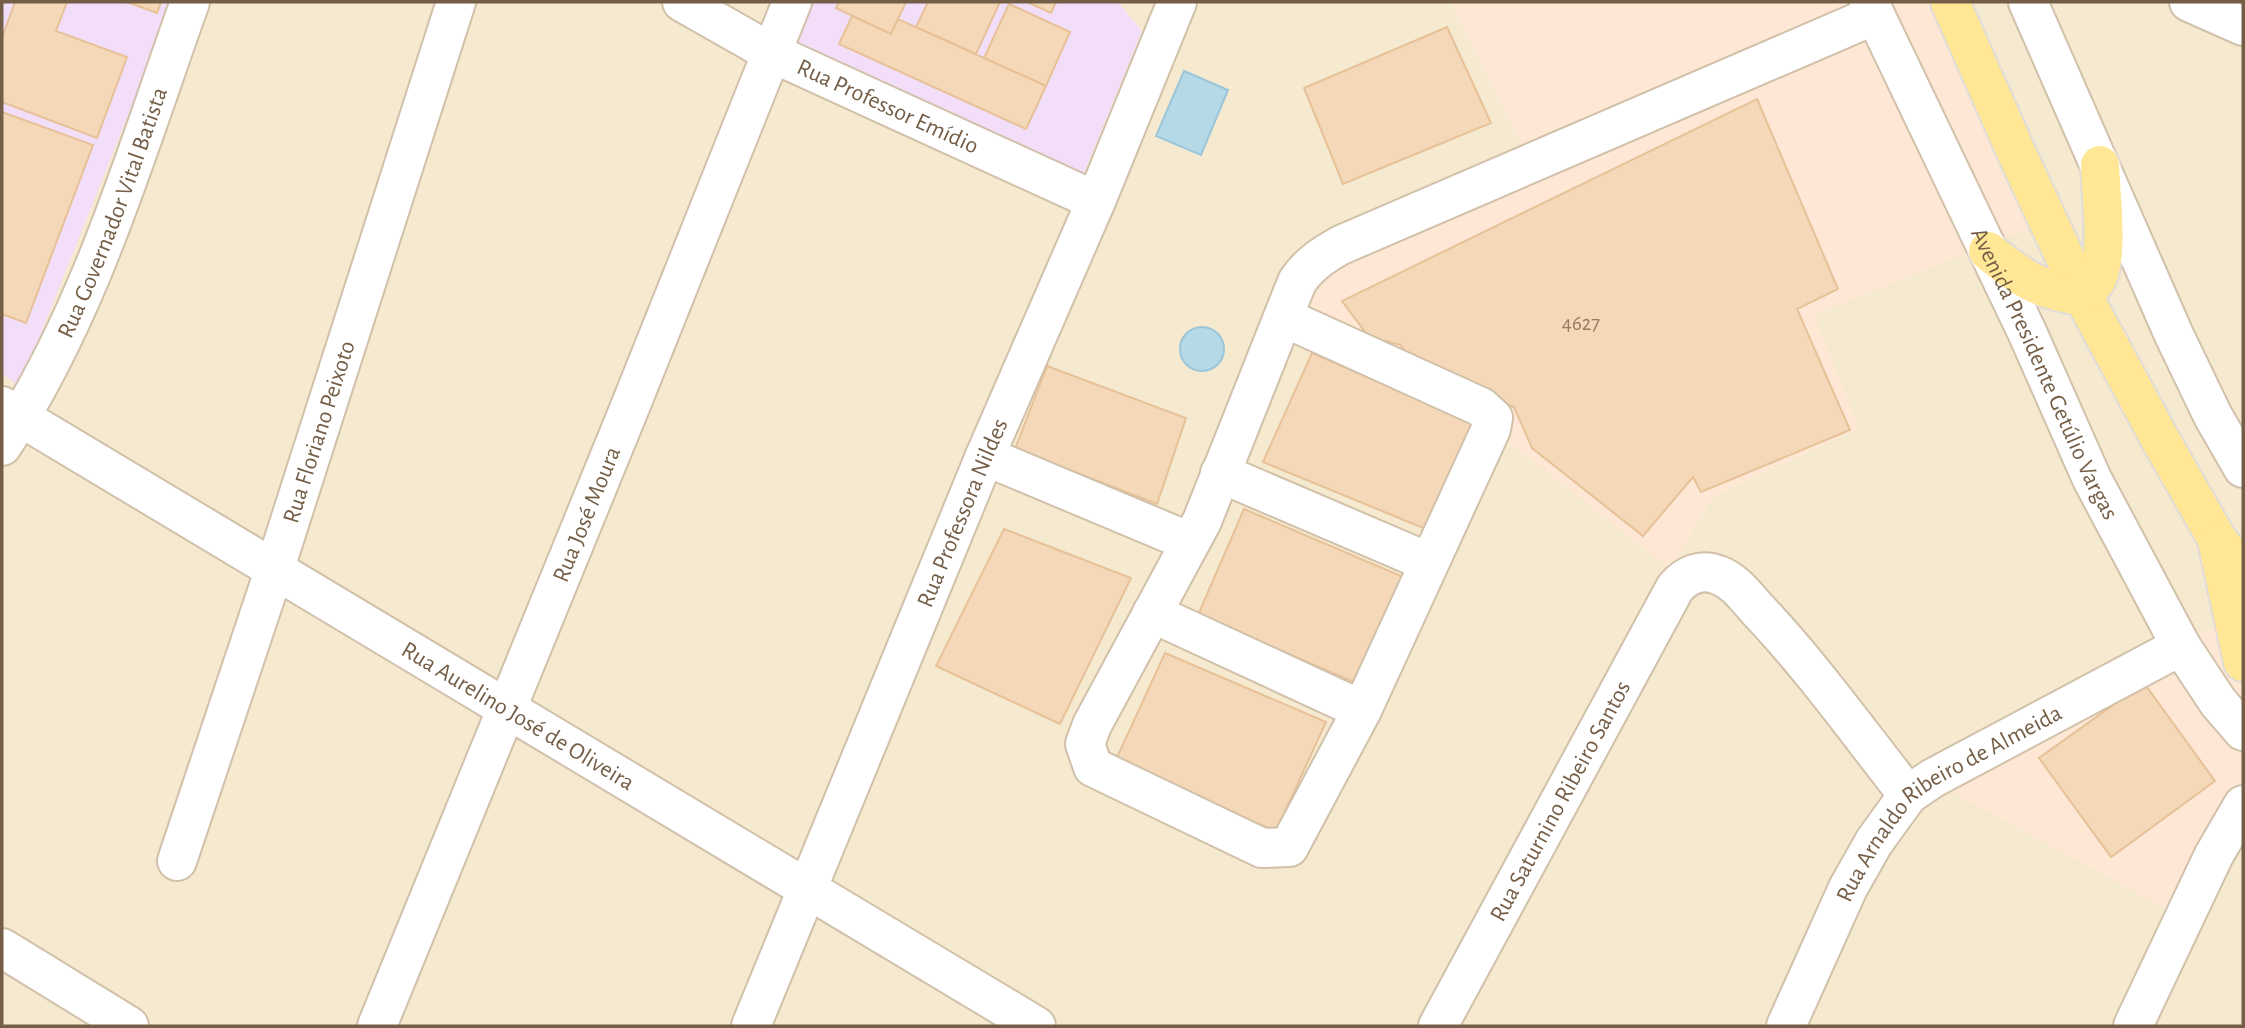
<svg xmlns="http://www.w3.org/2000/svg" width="2245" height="1028" font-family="'Alegreya Sans',sans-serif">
  <rect width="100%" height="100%" fill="#fdf6e1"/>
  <!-- residential -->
  <polygon fill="#f5e9cf" points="2,2 810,2 1142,31 1118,2 1450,2 1537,176 1493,404 1670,568 1713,497 1859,428 1813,315 2064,214 1967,2 2243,2 2243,1026 2,1026"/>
  <!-- commercial -->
  <g fill="#fee7d4">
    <polygon points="1450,2 1967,2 2064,214 1814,315 1859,428 1713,497 1670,569 1510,443 1493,404 1303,317 1334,267 1537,176"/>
    <polygon points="2243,610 2243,825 2170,911 1946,789"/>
  </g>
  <!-- education -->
  <g fill="#f3def9">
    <polygon points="2,2 173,2 20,386 2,374"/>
    <polygon points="810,2 1118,2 1142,31 1069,210 781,71"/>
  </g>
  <!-- water -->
  <g fill="#b5d9e7" stroke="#9bc6da" stroke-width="2">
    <polygon points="1184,71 1228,90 1201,155 1156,136"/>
    <circle cx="1202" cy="349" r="22"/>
  </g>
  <!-- building -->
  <g fill="#f4d8b7" stroke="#e7c197" stroke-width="2">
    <polygon points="15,2 67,2 56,31 127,57 97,138 2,102 2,38"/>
    <polygon points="127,2 161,2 157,13"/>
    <polygon points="839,2 906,2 891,34 836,8"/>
    <polygon points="928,2 1000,2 976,54 916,27"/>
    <polygon points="1027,2 1056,2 1051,13"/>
    <polygon points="1009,4 1070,32 1046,86 984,58"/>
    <polygon points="852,16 891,34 898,19 1046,86 1026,129 839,44"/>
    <polygon points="1447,27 1491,123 1343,184 1304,88"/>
    <polygon points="1757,99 1838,289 1797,309 1850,430 1701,492 1693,477 1643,536 1532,448 1514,407 1411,363 1401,345 1369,337 1342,301"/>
    <polygon points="2,112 93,145 26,323 2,314"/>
    <polygon points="1312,353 1477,424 1428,530 1263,462"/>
    <polygon points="1047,366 1186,418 1157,504 1015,449"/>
    <polygon points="1244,509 1408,579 1363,686 1198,615"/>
    <polygon points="1004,529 1131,578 1060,724 936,666"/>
    <polygon points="1165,653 1326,722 1276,831 1114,764"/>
    <polygon points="2144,683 2215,781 2111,857 2039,758"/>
  </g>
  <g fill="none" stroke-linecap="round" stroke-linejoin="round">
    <!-- minor casing -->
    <g stroke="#d1c1aa" stroke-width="42">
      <g id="minor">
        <path id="s1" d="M682,2l88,50 326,149"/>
        <path id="s2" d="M1869,2l158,330 65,147 89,167 37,56 25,29"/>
        <polyline points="2028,2 2174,335 2213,416 2243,468"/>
        <polyline points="2189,2 2243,26"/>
        <path d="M1283,317l198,90 12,11 -2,11 -129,281 -73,137 -27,1 -169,-81 -8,-23 7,-19 110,-204 95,-239c11,-17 26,-27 44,-37l534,-230"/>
        <path id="s3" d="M2,406l1034,620"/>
        <path id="s4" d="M2,446c89,-135 134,-294 188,-444"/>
        <polyline points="985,456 1190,542"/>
        <polyline points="1220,473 1428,562"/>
        <polyline points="1152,613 1362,710"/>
        <path id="s5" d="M177,861l97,-290 182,-569"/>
        <polyline points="2,948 129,1026"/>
        <path id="s6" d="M377,1026l253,-619 162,-405"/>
        <path id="s7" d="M751,1026l234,-570 111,-255 81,-199"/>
        <path id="s8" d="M1438,1026l237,-438c11,-13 26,-20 43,-13 17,6 28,22 40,35 54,57 101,123 150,185"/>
        <path id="s9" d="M1786,1026l62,-138 26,-46 34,-47 25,-17 248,-132"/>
        <polyline points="2133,1026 2214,855 2243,805"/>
      </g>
    </g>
    <!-- major casing -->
    <g stroke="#e1dcd7" stroke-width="42">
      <g id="major">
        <polyline points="1950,2 2017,154 2083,296 2160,439 2217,539 2243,572"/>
        <path d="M1988,251c34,27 50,40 95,45 4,-6 11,-11 14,-17 12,-26 4,-85 3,-114"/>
        <polyline points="2218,545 2243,662"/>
      </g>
    </g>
    <!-- minor -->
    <use href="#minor" stroke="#fff" stroke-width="38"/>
    <!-- major -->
    <use href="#major" stroke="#ffe796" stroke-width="38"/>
  </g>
  <g text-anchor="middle" stroke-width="5" stroke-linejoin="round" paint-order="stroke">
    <!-- number labels -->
    <g font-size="21" fill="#957c63">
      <text x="1581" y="330">4627</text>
    </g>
    <!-- street labels -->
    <g font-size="24" fill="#755e47" stroke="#fff9e8">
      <text dy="8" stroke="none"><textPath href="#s1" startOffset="231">Rua Professor Emídio</textPath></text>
      <text dy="8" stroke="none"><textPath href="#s4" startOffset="259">Rua Governador Vital Batista</textPath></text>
      <text dy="8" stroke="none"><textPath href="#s2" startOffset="411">Avenida Presidente Getúlio Vargas</textPath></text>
      <text dy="8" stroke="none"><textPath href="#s5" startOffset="452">Rua Floriano Peixoto</textPath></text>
      <text dy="8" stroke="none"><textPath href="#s7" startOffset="555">Rua Professora Nildes</textPath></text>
      <text dy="8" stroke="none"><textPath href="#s6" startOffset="553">Rua José Moura</textPath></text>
      <text dy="8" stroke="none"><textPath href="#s3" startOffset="602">Rua Aurelino José de Oliveira</textPath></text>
      <text dy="8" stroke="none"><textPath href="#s8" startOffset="256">Rua Saturnino Ribeiro Santos</textPath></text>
      <text dy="8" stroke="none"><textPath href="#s9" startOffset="287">Rua Arnaldo Ribeiro de Almeida</textPath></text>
    </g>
  </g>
  <!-- border -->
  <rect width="2245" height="1028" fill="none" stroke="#755e47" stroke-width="7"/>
</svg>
